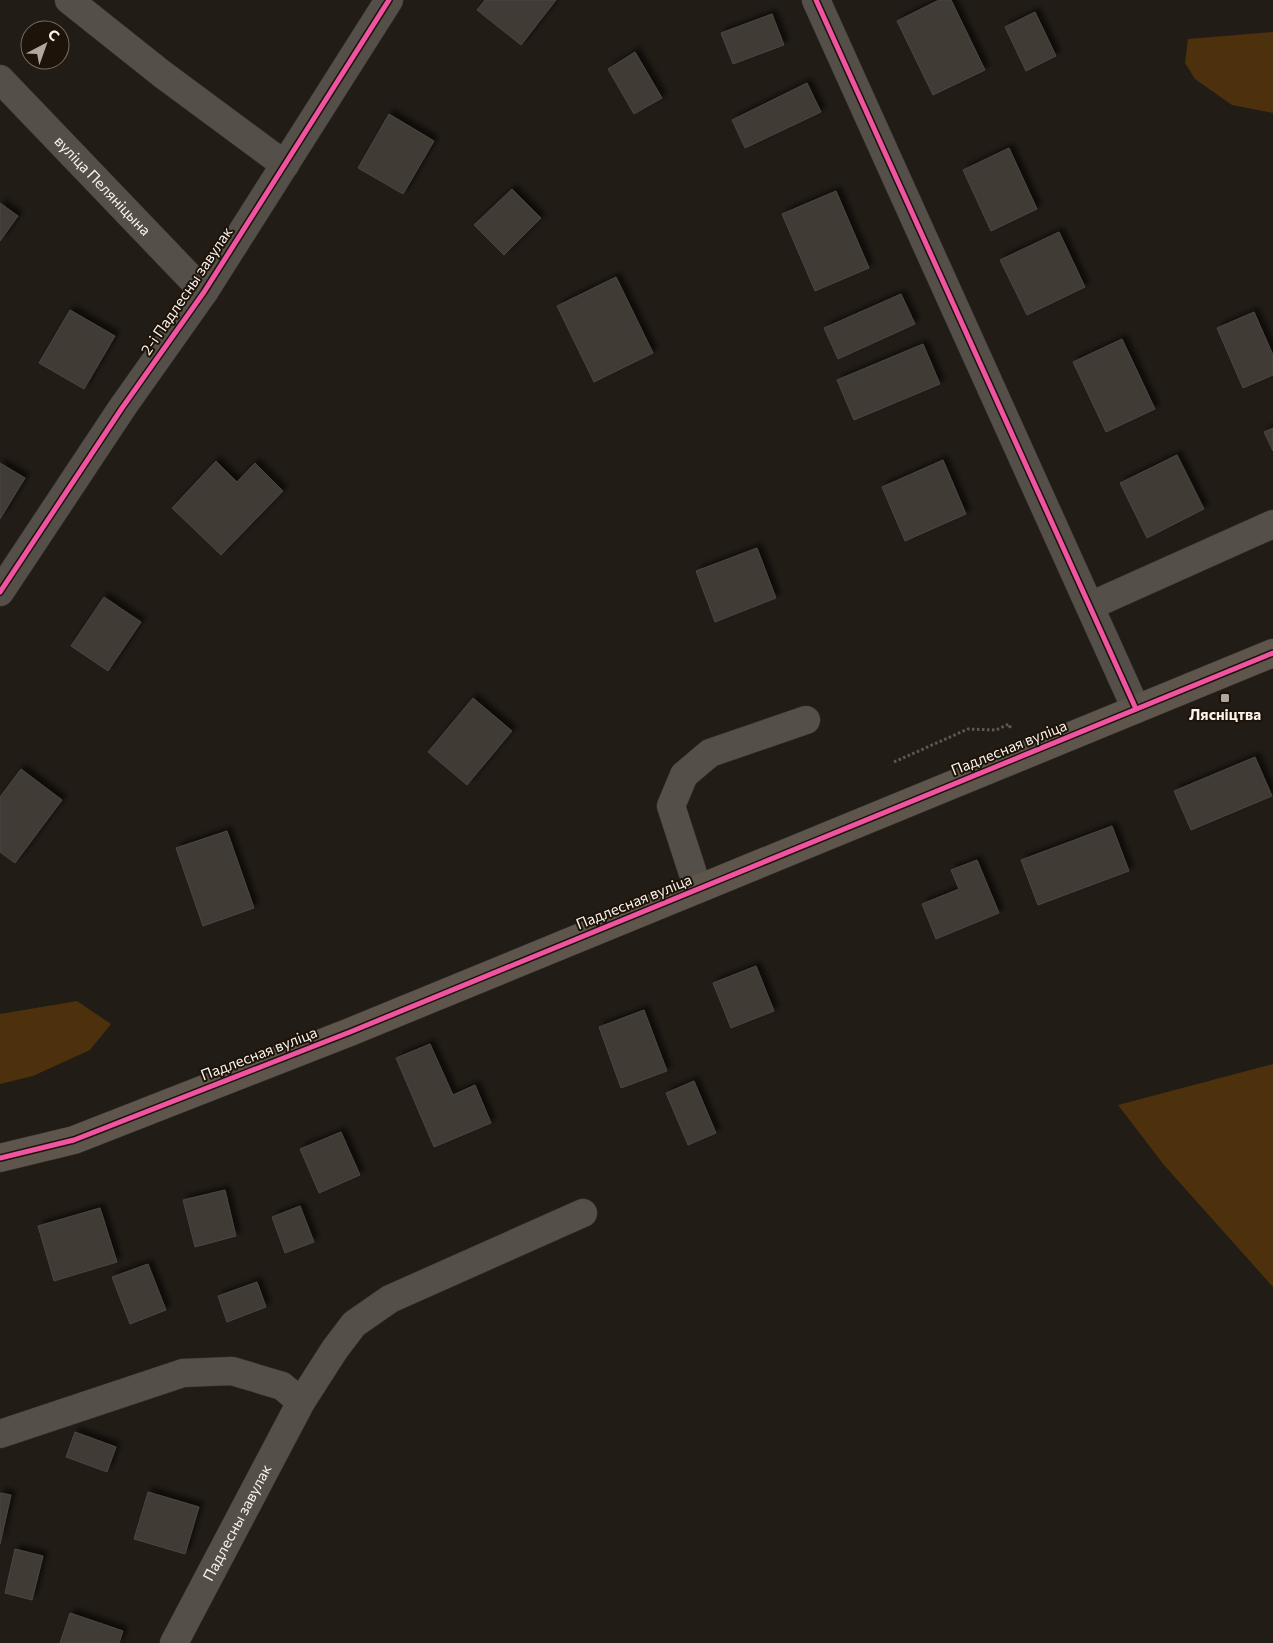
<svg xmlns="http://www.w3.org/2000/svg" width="1273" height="1643" font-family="Commissioner,sans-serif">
  <defs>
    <filter id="shadow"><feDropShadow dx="4.5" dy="-4.5" stdDeviation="2.5" flood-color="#0009"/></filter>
  </defs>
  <rect width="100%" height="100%" fill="#221c16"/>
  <!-- green -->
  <g fill="#4c310c">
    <polygon points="1273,32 1273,113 1232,105 1195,79 1185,63 1188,39"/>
    <polygon points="77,1001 111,1024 90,1050 33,1076 0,1084 0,1014"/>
    <polygon points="1273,1064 1273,1287 1164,1165 1118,1105"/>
  </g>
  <!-- building -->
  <g fill="#403b36" stroke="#4b4641" filter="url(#shadow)">
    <polygon points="485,0 556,0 521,45 477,10"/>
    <polygon points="939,0 951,0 985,70 933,95 897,21"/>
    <polygon points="1035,12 1056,56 1026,71 1005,27"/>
    <polygon points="772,14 784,45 733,64 721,33"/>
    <polygon points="635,52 662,98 634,114 608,69"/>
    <polygon points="807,83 821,112 745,148 732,120"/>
    <polygon points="389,114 434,141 403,194 358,168"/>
    <polygon points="1009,148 1037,209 991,231 963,170"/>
    <polygon points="512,189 541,218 504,255 474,225"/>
    <polygon points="836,191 869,268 815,291 782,214"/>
    <polygon points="0,203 18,216 0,241"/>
    <polygon points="1059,232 1085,287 1027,315 1000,260"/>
    <polygon points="616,277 653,353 594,382 557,306"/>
    <polygon points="901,294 915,324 838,359 824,328"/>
    <polygon points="70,310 115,336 84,389 39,363"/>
    <polygon points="1254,312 1273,355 1273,375 1243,388 1217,328"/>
    <polygon points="1122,339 1155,409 1106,432 1073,362"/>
    <polygon points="923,344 940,384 854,420 837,380"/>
    <polygon points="1273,428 1273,451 1264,432"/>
    <polygon points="1177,455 1204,509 1147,538 1120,483"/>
    <polygon points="943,460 966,514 905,541 882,487"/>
    <polygon points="216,461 237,482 255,463 283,491 221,555 172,508"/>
    <polygon points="0,463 25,478 0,519"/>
    <polygon points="757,548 776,598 715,622 696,571"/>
    <polygon points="104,597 141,622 108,671 71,646"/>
    <polygon points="473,698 512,731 467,785 428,752"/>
    <polygon points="1255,757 1272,796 1191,830 1174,791"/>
    <polygon points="21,769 62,800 15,863 0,852 0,797"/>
    <polygon points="1112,826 1129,871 1038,905 1021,860"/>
    <polygon points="227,831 254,908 203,926 176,848"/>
    <polygon points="977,860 999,913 936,939 922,904 959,889 951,870"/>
    <polygon points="756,966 774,1011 731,1028 713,983"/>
    <polygon points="644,1010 667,1071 621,1088 599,1027"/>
    <polygon points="430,1044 453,1095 475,1085 491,1123 434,1147 396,1058"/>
    <polygon points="694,1081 716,1133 688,1145 666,1093"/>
    <polygon points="341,1132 360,1175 319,1193 300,1149"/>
    <polygon points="225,1190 236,1236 195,1247 183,1200"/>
    <polygon points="300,1206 314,1242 285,1253 272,1217"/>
    <polygon points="100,1208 117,1262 54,1281 38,1226"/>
    <polygon points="148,1264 166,1310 130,1324 112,1277"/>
    <polygon points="257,1282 266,1307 227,1322 218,1296"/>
    <polygon points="75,1432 116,1447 107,1472 66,1457"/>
    <polygon points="148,1492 199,1507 185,1554 134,1539"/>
    <polygon points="0,1493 11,1495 0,1544"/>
    <polygon points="15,1549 43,1556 32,1600 5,1593"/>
    <polygon points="70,1613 123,1631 119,1643 60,1643"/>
  </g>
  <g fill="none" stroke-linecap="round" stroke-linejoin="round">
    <!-- minor casing -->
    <g stroke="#3b3630" stroke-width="29">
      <g id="minor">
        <polyline points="69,0 162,74 285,165"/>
        <polyline points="816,0 1136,709"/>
        <path id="s1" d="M0,79l204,213"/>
        <polyline points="0,592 122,408 204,292 389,0"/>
        <polyline points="1090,606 1273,524"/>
        <polyline points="698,889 671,806 684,775 710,753 806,720"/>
        <polyline points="0,1434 183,1373 232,1371 282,1386 301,1402 335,1349 354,1324 390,1299 583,1213"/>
        <path id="s2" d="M174,1643l127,-241"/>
      </g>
    </g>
    <!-- major casing -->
    <g stroke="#3b3630" stroke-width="29">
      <polyline id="major" points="0,1158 74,1140 350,1032 1273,653"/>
    </g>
    <!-- path -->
    <polyline stroke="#5d5852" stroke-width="3" stroke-dasharray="2.5 2.5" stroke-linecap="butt" points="894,762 968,729 996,730 1009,724 1011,730"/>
    <!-- minor -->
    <use href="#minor" stroke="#554f49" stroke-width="28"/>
    <!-- major -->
    <use href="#major" stroke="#5e564c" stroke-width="28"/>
    <!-- cycleway casing -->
    <g stroke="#1d1309" stroke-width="8">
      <g id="cycleway">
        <polyline points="816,0 1136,709"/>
        <polyline points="0,592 122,408 204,292 389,0"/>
        <polyline points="0,1158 74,1140 350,1032 1273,653"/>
      </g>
    </g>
    <!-- cycleway -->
    <use href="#cycleway" stroke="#f153a3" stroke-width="5"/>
  </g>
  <!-- markers -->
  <rect fill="#aea8a0" stroke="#1d1309" stroke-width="2" x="1220" y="693" width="10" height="10" rx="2.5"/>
  <g text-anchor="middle" stroke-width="4" stroke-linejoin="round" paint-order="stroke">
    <!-- street labels -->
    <g font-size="15" fill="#f9f3eb" stroke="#1d1309">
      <text dy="5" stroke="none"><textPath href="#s1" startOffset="148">вуліца Пеляніцына</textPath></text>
      <text transform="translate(187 291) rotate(-56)" y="5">2-і Падлесны завулак</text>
      <text transform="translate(1009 748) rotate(-22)" y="5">Падлесная вуліца</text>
      <text transform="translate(634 902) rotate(-22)" y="5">Падлесная вуліца</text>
      <text transform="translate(259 1054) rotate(-21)" y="5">Падлесная вуліца</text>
      <text dy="5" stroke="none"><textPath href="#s2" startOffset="136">Падлесны завулак</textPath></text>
    </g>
    <!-- poi labels -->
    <g font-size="15" font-weight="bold" fill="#f9f3eb" stroke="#1d1309">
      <text x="1225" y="720">Лясніцтва</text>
    </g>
  </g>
  <!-- north arrow -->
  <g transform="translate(45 45) rotate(41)"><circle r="24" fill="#1d1309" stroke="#756d63"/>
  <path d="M0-4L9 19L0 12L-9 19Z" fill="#aea8a0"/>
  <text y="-8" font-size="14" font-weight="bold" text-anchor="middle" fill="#f9f3eb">С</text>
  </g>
</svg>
